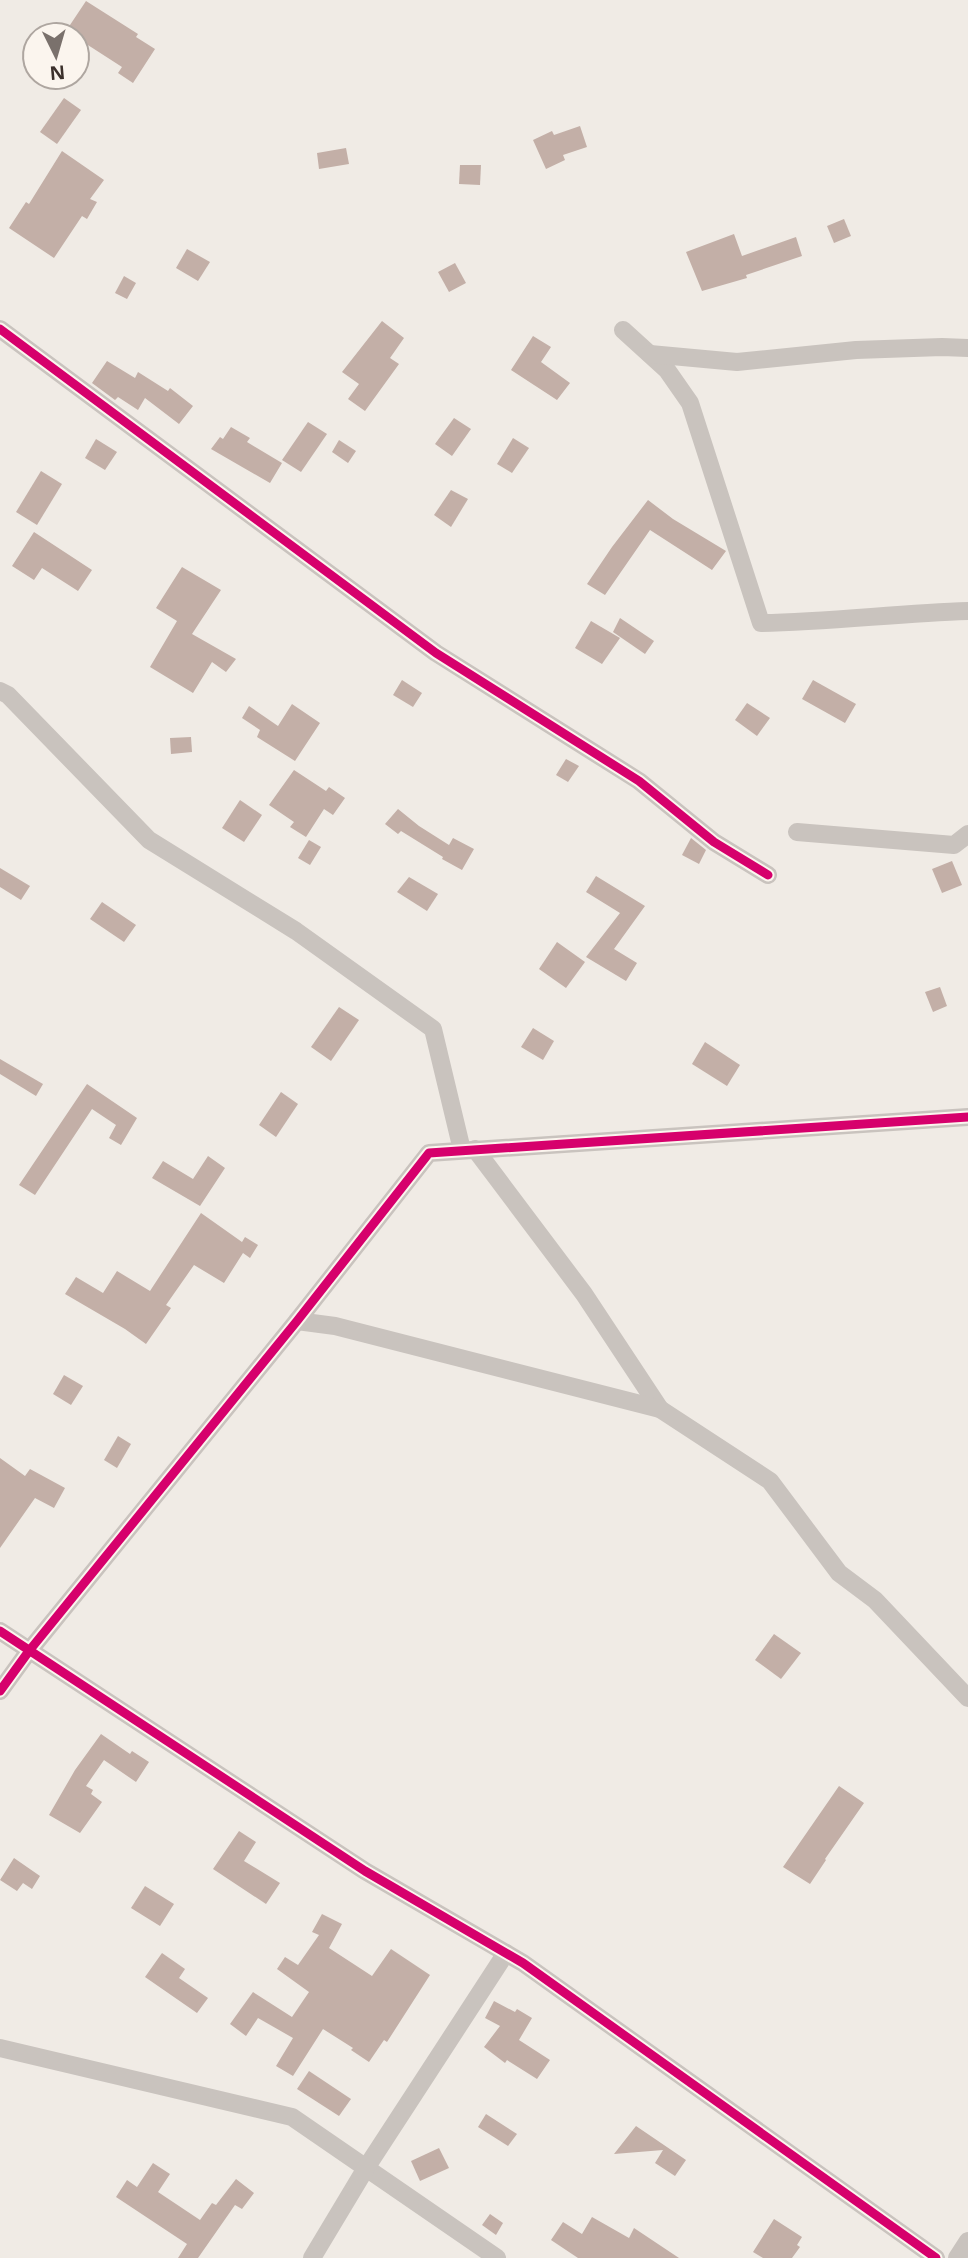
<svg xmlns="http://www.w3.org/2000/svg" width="968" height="2258" font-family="'Noto Sans',sans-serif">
  <rect width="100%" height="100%" fill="#f0ebe5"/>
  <!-- building -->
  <g fill="#c3afa7">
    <polygon points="86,1 138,34 136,37 155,49 133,83 118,73 122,67 77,38 77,35 66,31"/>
    <polygon points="64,98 81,110 57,144 40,132"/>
    <polygon points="580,126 587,147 563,155 565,160 546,169 533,140 552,131 554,135"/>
    <polygon points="346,148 349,164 319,169 317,153"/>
    <polygon points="62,151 104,180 90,199 97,202 87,219 82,216 54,258 9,228 26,202 29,204"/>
    <polygon points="460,165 481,165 480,185 459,184"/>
    <polygon points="844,219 851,236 834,243 827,226"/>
    <polygon points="734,234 742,256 796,237 802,256 746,275 747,278 702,291 686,252"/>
    <polygon points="187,249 210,262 198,281 176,268"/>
    <polygon points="455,263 466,283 449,292 438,272"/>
    <polygon points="124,276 136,283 127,299 115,293"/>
    <polygon points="382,321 404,338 390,358 399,364 365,411 348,399 359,384 342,372"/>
    <polygon points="533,336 551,347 541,362 570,383 557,400 511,370"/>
    <polygon points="107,361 135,378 138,372 168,391 170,388 193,406 179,424 145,398 138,410 118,397 115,400 92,383"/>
    <polygon points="454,418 471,429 452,456 435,444"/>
    <polygon points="308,422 327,434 301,472 282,460"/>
    <polygon points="231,427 250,438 247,442 282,463 270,483 211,449 220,437 223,439"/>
    <polygon points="513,438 529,448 512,473 497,464"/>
    <polygon points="96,439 117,452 105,470 85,458"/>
    <polygon points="339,440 356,451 348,463 332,452"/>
    <polygon points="41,471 62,484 37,525 16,512"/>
    <polygon points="451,490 468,499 451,527 434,515"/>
    <polygon points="648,500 673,519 726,551 712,570 650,530 605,595 587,584 612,547"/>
    <polygon points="34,532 92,570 78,591 42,568 34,580 12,566"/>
    <polygon points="182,567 221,590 192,634 236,659 226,672 212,662 193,693 150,667 177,621 156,608"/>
    <polygon points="620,618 654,641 645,654 613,632"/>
    <polygon points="591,621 620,638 602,664 575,648"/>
    <polygon points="402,680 422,693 413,707 393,695"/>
    <polygon points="813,680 856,704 845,723 802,699"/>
    <polygon points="747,703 770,718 757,736 735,720"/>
    <polygon points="292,704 320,723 295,761 257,737 260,730 242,718 249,706 278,726"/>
    <polygon points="191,737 192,752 171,754 170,738"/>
    <polygon points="566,759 579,766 568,782 556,775"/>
    <polygon points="294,770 326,791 329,787 345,798 333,815 324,809 306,837 290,827 294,822 269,805"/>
    <polygon points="240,800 262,815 244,842 222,828"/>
    <polygon points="398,809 419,826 449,845 453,838 474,849 462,870 442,859 443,857 401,831 398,834 385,824"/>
    <polygon points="691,838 706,850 699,864 682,855"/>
    <polygon points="309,840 321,847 310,865 298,858"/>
    <polygon points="952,861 962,885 942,893 932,869"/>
    <polygon points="0,868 30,886 21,900 0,887"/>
    <polygon points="596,876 645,906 614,949 637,963 626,981 586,957 620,913 586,892"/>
    <polygon points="409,877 438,894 427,911 397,892"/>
    <polygon points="102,902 136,925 124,942 90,919"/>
    <polygon points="557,942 585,962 566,988 539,969"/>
    <polygon points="940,987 947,1006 933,1012 925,992"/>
    <polygon points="339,1007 359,1020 331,1061 311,1047"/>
    <polygon points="533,1028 554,1041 543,1060 521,1047"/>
    <polygon points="705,1042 740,1065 727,1086 692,1064"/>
    <polygon points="0,1059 43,1084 36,1096 0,1074"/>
    <polygon points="87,1084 137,1118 121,1145 109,1138 116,1125 92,1109 35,1195 19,1185"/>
    <polygon points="281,1092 298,1104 276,1137 259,1125"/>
    <polygon points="208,1156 225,1168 200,1206 152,1178 163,1161 193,1179"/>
    <polygon points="201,1213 242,1242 245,1237 258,1245 250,1258 243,1253 224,1283 194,1265 166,1305 171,1308 146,1344 125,1329 65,1294 76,1277 103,1293 117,1271 150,1291"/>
    <polygon points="64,1375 83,1386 71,1405 53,1394"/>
    <polygon points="118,1436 131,1444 117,1468 104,1460"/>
    <polygon points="0,1458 25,1476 30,1469 65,1488 54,1508 35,1498 0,1548"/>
    <polygon points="774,1634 801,1653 781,1679 755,1660"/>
    <polygon points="101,1734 130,1754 132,1751 149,1762 136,1782 104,1760 86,1786 93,1790 91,1794 102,1802 80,1833 49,1815 75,1770"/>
    <polygon points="839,1786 864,1803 825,1859 826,1860 810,1884 783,1867"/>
    <polygon points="239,1831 256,1842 244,1861 280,1883 266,1904 213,1869"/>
    <polygon points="14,1858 40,1876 32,1889 23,1883 17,1891 0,1880"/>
    <polygon points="145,1886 174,1904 160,1926 131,1908"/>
    <polygon points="322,1914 342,1924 329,1948 372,1976 391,1949 430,1975 387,2042 384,2040 369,2062 351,2050 353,2048 323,2029 293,2076 276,2066 293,2038 258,2018 246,2036 230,2024 253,1992 292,2017 309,1992 277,1969 285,1957 298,1965 319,1935 312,1932"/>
    <polygon points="162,1953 185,1969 179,1978 208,1998 197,2013 145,1977"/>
    <polygon points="494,2001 515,2012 517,2009 532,2018 519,2040 550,2060 537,2079 507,2060 505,2063 484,2047 500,2026 485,2018"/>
    <polygon points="309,2071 351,2099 339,2116 297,2089"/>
    <polygon points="486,2114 517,2134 508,2146 478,2127"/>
    <polygon points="636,2126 686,2160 675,2176 655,2163 663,2150 614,2154"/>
    <polygon points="439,2148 449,2168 420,2181 411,2161"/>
    <polygon points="153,2163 170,2174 158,2192 200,2220 212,2203 216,2205 236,2179 254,2193 242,2209 235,2205 198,2258 178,2258 187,2244 116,2197 127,2180 137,2187"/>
    <polygon points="490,2214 503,2223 496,2235 482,2225"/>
    <polygon points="592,2217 629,2238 634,2228 679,2258 578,2258 551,2240 563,2222 582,2234"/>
    <polygon points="774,2219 802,2237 797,2245 800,2247 792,2258 763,2258 753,2252"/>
  </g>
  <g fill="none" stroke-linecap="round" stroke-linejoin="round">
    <!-- minor -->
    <g stroke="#c9c3be" stroke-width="18">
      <polyline points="0,329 436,653 639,781 714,842 768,875"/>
      <path d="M623,330l44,40 23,33 71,220c69,-1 138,-10 207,-12"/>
      <polyline points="650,354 737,362 856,350 942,347 968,348"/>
      <polyline points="0,691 8,695 149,840 296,931 433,1029 462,1150"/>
      <polyline points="797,832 954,845 968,834"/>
      <polyline points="475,1149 584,1294 660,1409"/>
      <polyline points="297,1321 335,1326 660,1409 770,1481 839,1573 875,1600 968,1698"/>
      <polyline points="0,1631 365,1871 523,1963 936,2258"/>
      <polyline points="0,1691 29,1651 297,1321 429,1153 968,1117"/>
      <polyline points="0,2048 292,2117 497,2258"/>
      <polyline points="312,2258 366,2168 506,1953"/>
      <polyline points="957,2258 968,2241"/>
    </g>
    <!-- cycleway casing -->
    <g stroke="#fbf5ee" stroke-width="13">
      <g id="cycleway">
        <polyline points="0,329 436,653 639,781 714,842 768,875"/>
        <polyline points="0,1631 365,1871 523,1963 936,2258"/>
        <polyline points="0,1691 29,1651 297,1321 429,1153 968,1117"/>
      </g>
    </g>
    <!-- cycleway -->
    <use href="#cycleway" stroke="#d6006c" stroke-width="9"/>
  </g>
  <!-- north arrow -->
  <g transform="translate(56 56) rotate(175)"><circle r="33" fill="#fbf5ee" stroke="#aea6a0" stroke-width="2"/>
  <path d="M0-5L12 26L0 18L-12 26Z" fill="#7a716c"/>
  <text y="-10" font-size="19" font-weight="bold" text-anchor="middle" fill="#3b302b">N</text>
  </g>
</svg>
